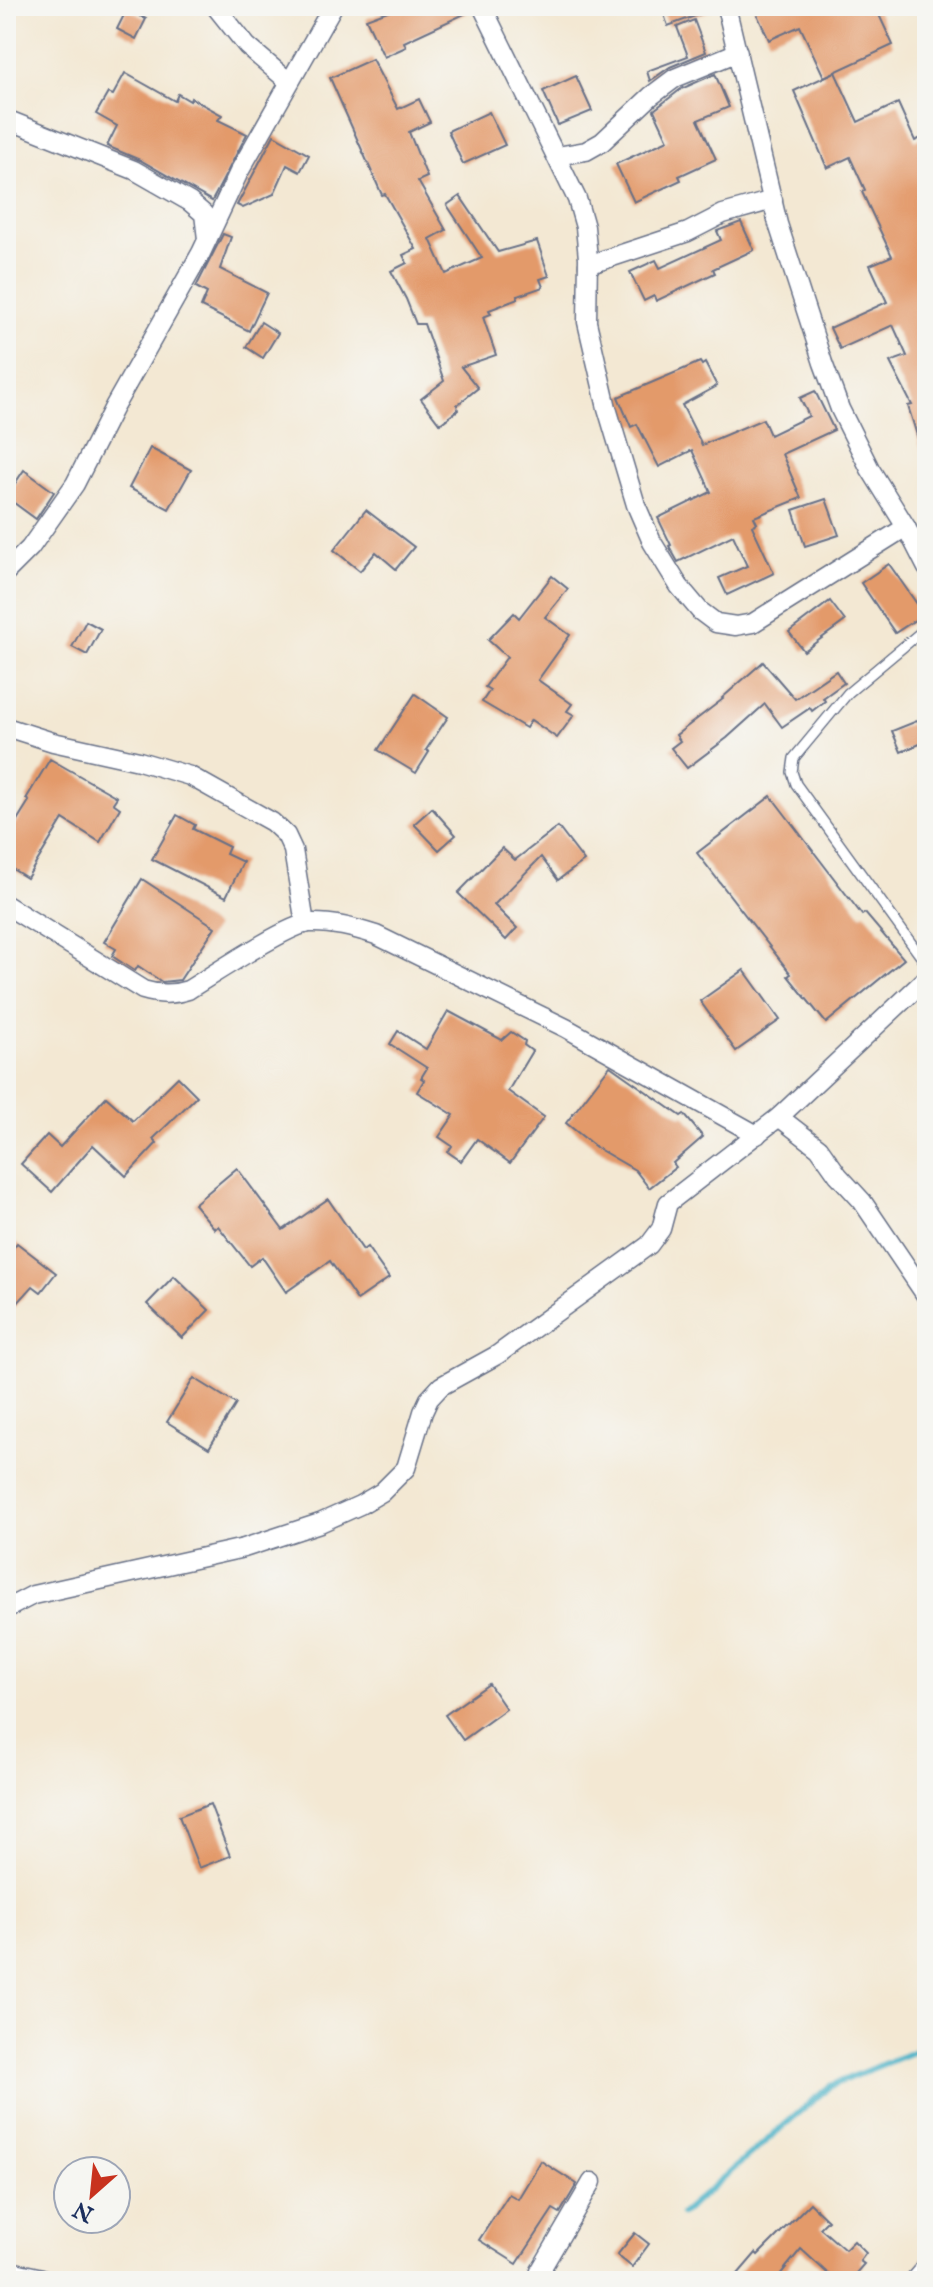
<svg xmlns="http://www.w3.org/2000/svg" width="933" height="2287" font-family="'IM FELL English',serif">
  <rect width="100%" height="100%" fill="#f6f6f2"/>
  <filter id="ink" filterUnits="userSpaceOnUse"><feTurbulence type="fractalNoise" baseFrequency=".0125" numOctaves="2"/><feDisplacementMap in="SourceGraphic" scale="16" xChannelSelector="R" yChannelSelector="G"/><feConvolveMatrix kernelMatrix="1 2 1 2 8 2 1 2 1" color-interpolation-filters="sRGB"/></filter>
  <filter id="wash" filterUnits="userSpaceOnUse"><feTurbulence type="fractalNoise" baseFrequency=".006" numOctaves="4" result="noise"/><feDisplacementMap in="SourceGraphic" scale="32" xChannelSelector="R" yChannelSelector="G"/><feGaussianBlur stdDeviation="1.8" result="paint"/><feColorMatrix in="noise" values="0 0 0 0 0 0 0 0 0 0 0 0 0 0 0 0 0 1.4 0 .05"/><feComposite in="paint" operator="in"/></filter>
  <g filter="url(#wash)">
    <rect width="100%" height="100%" fill="#f3e8d3"/>
    <g fill="none" stroke-linecap="round" stroke-linejoin="round">
      <!-- stream -->
      <polyline stroke="#48b2c7" stroke-width="6" points="681,2214 830,2086 927,2046"/>
    </g>
    <g id="blocks">
      <!-- building -->
      <g fill="#e39a6b">
        <polygon points="401,6 470,6 471,11 404,42 406,47 384,57 366,19"/>
        <polygon points="661,6 714,6 714,9 668,26"/>
        <polygon points="753,6 875,6 893,45 824,77 800,26 769,40"/>
        <polygon points="127,9 146,19 136,39 117,29"/>
        <polygon points="694,20 706,52 670,67 650,81 647,71 688,56 677,27"/>
        <polygon points="372,59 398,109 419,99 430,122 409,132 427,177 418,181 446,230 430,239 446,274 482,258 447,205 460,196 498,252 537,241 549,276 540,279 543,287 517,296 518,299 489,310 491,314 483,317 496,355 461,367 478,388 457,405 458,410 440,424 421,399 444,381 424,324 416,324 406,299 391,271 407,263 403,255 416,249 385,194 382,195 330,78"/>
        <polygon points="835,72 858,122 898,103 915,141 921,138 927,150 927,454 923,455 908,406 912,405 890,362 907,356 893,325 840,349 830,328 887,302 870,265 892,256 862,192 865,190 850,157 827,168 794,91"/>
        <polygon points="125,73 175,101 178,94 190,101 191,98 222,115 218,120 247,134 212,201 140,160 107,146 117,126 96,114 108,93 113,95"/>
        <polygon points="715,74 729,107 698,120 716,159 679,176 681,180 634,202 616,164 668,140 654,110 681,89"/>
        <polygon points="576,76 592,111 558,125 543,91"/>
        <polygon points="489,112 505,145 463,164 448,131"/>
        <polygon points="274,135 309,155 300,172 287,165 274,194 243,208 237,205"/>
        <polygon points="741,222 754,250 713,269 715,273 656,301 654,296 644,301 630,272 656,260 660,268 721,240 717,231"/>
        <polygon points="223,234 231,237 220,269 267,293 249,331 201,307 207,293 196,287"/>
        <polygon points="261,322 278,333 263,358 246,347"/>
        <polygon points="700,362 702,365 705,363 717,386 682,405 702,445 763,419 770,435 809,416 800,398 815,391 834,430 782,454 801,498 754,517 757,523 752,526 774,573 727,595 719,578 747,566 733,535 678,562 669,546 671,545 658,518 711,492 692,450 659,467 637,424 631,427 618,397"/>
        <polygon points="150,448 191,470 169,509 129,488"/>
        <polygon points="24,470 54,492 36,519 6,497"/>
        <polygon points="826,499 839,535 805,546 793,510"/>
        <polygon points="366,510 414,547 396,569 376,552 360,571 334,550"/>
        <polygon points="889,564 924,614 895,633 861,583"/>
        <polygon points="552,576 568,589 545,617 570,635 538,680 572,704 567,711 574,715 557,738 531,720 526,728 482,702 490,690 485,687 507,657 488,640 514,613 519,618"/>
        <polygon points="830,601 845,621 804,651 789,632"/>
        <polygon points="86,621 101,629 87,655 72,647"/>
        <polygon points="763,662 795,699 836,671 844,683 823,698 825,701 812,711 810,708 782,727 765,704 727,738 687,768 671,748 680,741 676,735 723,699 722,698"/>
        <polygon points="415,694 448,717 426,750 429,752 416,773 378,750"/>
        <polygon points="927,717 927,741 901,752 892,731"/>
        <polygon points="50,759 117,797 113,803 120,808 100,842 63,819 27,878 6,865 6,838 29,801 26,799"/>
        <polygon points="771,796 862,915 865,913 904,959 826,1023 788,976 791,974 697,853"/>
        <polygon points="432,808 456,835 439,850 414,824"/>
        <polygon points="177,815 195,825 193,829 229,847 226,854 243,862 226,897 152,859"/>
        <polygon points="558,827 584,861 558,880 541,857 494,905 517,928 506,940 458,893 502,848 515,860"/>
        <polygon points="142,879 215,927 180,980 162,982 138,966 135,971 112,956 116,949 104,942"/>
        <polygon points="744,970 780,1020 736,1051 700,1001"/>
        <polygon points="448,1011 502,1040 511,1032 525,1041 524,1045 532,1051 508,1091 544,1117 510,1163 477,1139 461,1161 448,1152 452,1146 439,1137 454,1115 417,1092 424,1080 421,1078 427,1068 390,1044 398,1031 426,1049"/>
        <polygon points="610,1066 681,1116 684,1114 703,1137 673,1163 676,1167 649,1188 635,1170 597,1148 566,1123"/>
        <polygon points="178,1077 197,1096 153,1139 157,1143 126,1176 93,1145 52,1192 21,1164 47,1135 60,1147 106,1097 133,1121"/>
        <polygon points="237,1168 283,1230 328,1199 363,1250 367,1247 389,1278 357,1300 330,1261 286,1292 262,1257 250,1266 218,1226 215,1229 194,1204"/>
        <polygon points="17,1243 56,1273 41,1292 33,1286 6,1316 6,1258"/>
        <polygon points="174,1276 209,1310 182,1338 147,1304"/>
        <polygon points="194,1378 236,1404 209,1448 167,1422"/>
        <polygon points="489,1684 506,1709 463,1740 445,1715"/>
        <polygon points="210,1804 230,1856 199,1868 179,1816"/>
        <polygon points="541,2161 577,2184 560,2213 553,2209 517,2264 479,2240 509,2194 518,2199"/>
        <polygon points="810,2203 828,2220 820,2228 845,2250 854,2241 866,2253 860,2261 864,2264 849,2281 836,2281 801,2249 775,2281 732,2281 756,2253 758,2255"/>
        <polygon points="635,2233 649,2244 632,2267 617,2255"/>
      </g>
    </g>
  </g>
  <g filter="url(#ink)">
    <use href="#blocks" fill-opacity="0" stroke="#677087" stroke-width="2"/>
    <g fill="none" stroke-linecap="round" stroke-linejoin="round">
      <!-- lane casing -->
      <g stroke="#677087" stroke-width="12">
        <polyline id="lane" points="927,627 848,693 794,758 792,772 796,784 927,965"/>
      </g>
      <!-- street casing -->
      <g stroke="#677087" stroke-width="21">
        <g id="street">
          <polyline points="215,6 247,46 288,81"/>
          <polyline points="482,6 577,199 585,227 588,258 587,322 607,408 636,505 652,542 679,586 700,611 716,623 736,626 753,623 906,527"/>
          <polyline points="726,6 778,224 823,363 840,409 870,469 906,527 927,568"/>
          <polyline points="6,119 134,170 190,202 204,214 207,239"/>
          <polyline points="557,156 586,151 602,142 651,96 675,78 738,52"/>
          <polyline points="588,265 688,232 723,214 773,200"/>
          <polyline points="6,572 30,548 75,484 114,407 201,253 239,172 333,6"/>
          <polyline points="6,727 53,742 139,761 190,776 272,822 286,835 293,850 305,924"/>
          <path d="M6,905l137,85c16,5 30,5 45,0 23,-14 99,-65 121,-67 23,-1 45,5 67,12l190,93 191,107"/>
          <polyline points="779,1117 819,1148 838,1175 862,1201 927,1297"/>
          <polyline points="6,1609 33,1595 244,1548 320,1523 360,1505 382,1492 406,1468 423,1412 429,1399 441,1386 497,1355 649,1245 661,1229 668,1203 779,1117 927,978"/>
          <polyline points="6,2270 42,2278"/>
          <polyline points="537,2281 540,2271 592,2182"/>
          <polyline points="914,2281 927,2266"/>
        </g>
      </g>
      <!-- lane -->
      <use href="#lane" stroke="#fff" stroke-width="9"/>
      <!-- street -->
      <use href="#street" stroke="#fff" stroke-width="18"/>
    </g>
  </g>
  <!-- margin -->
  <rect width="933" height="2287" fill="none" stroke="#f6f6f2" stroke-width="32"/>
  <!-- north arrow -->
  <g transform="translate(92 2195) rotate(207)"><circle r="38" fill="#f6f6f2" stroke="#9ea6b7" stroke-width="2"/>
  <path d="M0-6L14 30L0 20L-14 30Z" fill="#c8321e"/>
  <text y="-12" font-size="22" font-weight="bold" text-anchor="middle" fill="#1b2f5e">N</text>
  </g>
</svg>
